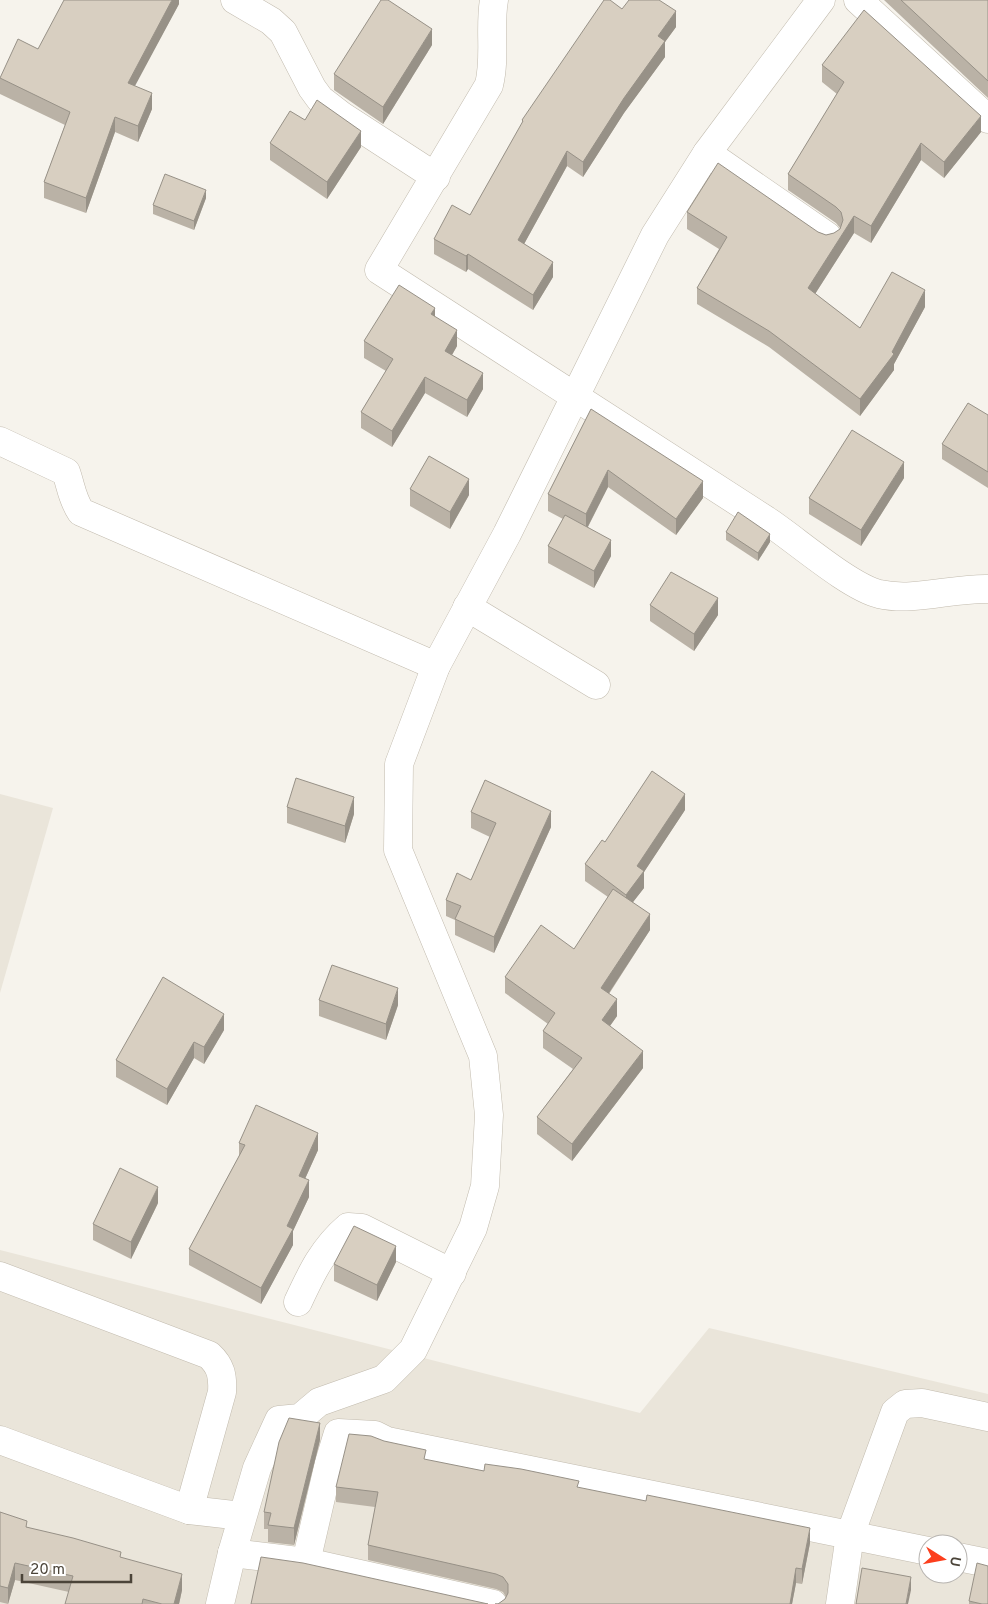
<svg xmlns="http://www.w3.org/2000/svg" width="988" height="1604" font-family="Overpass,sans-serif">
  <rect width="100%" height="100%" fill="#f6f3ec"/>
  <!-- residential -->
  <g fill="#eae5da" fill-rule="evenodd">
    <polygon points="0,794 53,808 0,993"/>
    <path d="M0,1250l640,163 69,-85 279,66v210h-988zM928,1544h30v30h-30z"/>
  </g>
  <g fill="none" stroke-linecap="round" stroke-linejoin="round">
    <!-- minor casing -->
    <g stroke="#c2bbae" stroke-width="29">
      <g id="minor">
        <polyline points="235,0 271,21 283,32 312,88 320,99 342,116 436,177"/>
        <path d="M494,0c-5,28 2,57 -5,85l-110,185c129,84 258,167 387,250 29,19 82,66 113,74 35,8 73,-6 109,-5"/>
        <polyline points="858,0 988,119"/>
        <polyline points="707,153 827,236"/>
        <path d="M0,441l66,31c5,14 6,27 15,40l355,154"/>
        <polyline points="467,607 596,685"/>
        <path d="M0,1276l209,79c12,11 14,21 13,37l-33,118"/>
        <path d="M298,1302c13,-28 25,-54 50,-75l14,1 90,45"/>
        <polyline points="0,1440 189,1510 242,1516"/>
        <polyline points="232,1553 306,1562 493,1604"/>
        <polyline points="958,1557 988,1563"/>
        <polyline points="306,1562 329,1463 338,1433 375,1435 387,1441 928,1551"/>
        <polyline points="220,1604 232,1553 257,1468 279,1420 300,1418 319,1402 384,1379 413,1350 473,1228 485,1186 489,1115 483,1056 398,850 399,764 436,666 507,534 655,235 707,153 821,0"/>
        <polyline points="840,1604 850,1535 895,1412 905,1404 922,1403 988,1417"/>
      </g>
    </g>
    <!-- minor -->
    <use href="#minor" stroke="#fff" stroke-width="28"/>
  </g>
  <!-- wall -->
  <g fill="#bab2a6">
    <polygon points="179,0 179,4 134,86 152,109 138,142 115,132 86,213 44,198 44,182 65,125 0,94 0,78 38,49"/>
    <polygon points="884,0 988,0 988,98"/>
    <polygon points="622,9 676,27 665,42 665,57 624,113 583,177 567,166 524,244 553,277 533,310 468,269 466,272 434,254 434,239 470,215 522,124 522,120"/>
    <polygon points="432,45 383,124 334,90 334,74"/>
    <polygon points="822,65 981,132 944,178 921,160 871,243 854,233 815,294 860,328 925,307 894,364 894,370 860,416 769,347 697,304 697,288 719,249 687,229 687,212 818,232 826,235 834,233 840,229 840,228 836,223 788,190 788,174 837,94 822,82"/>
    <polygon points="305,120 361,147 327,199 270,160 270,143"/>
    <polygon points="206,198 194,230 153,214 153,205"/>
    <polygon points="435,317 457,346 452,355 483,389 467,417 425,393 392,447 361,428 361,412 386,371 364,358 364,341"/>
    <polygon points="591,409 703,498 676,535 608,487 588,527 611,556 594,588 548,563 548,546 563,519 548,511 548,494"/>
    <polygon points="988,415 988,488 942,459 942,444"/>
    <polygon points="904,478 861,546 809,514 809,498"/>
    <polygon points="410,489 469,495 450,529 410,506"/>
    <polygon points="726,532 770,542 758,561 726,540"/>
    <polygon points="650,605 718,615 694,651 650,621"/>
    <polygon points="287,807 354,814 345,843 287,823"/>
    <polygon points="685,810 644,872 644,888 633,902 650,930 609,994 617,1016 610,1026 643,1068 572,1161 537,1134 537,1117 573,1069 543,1048 543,1031 548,1024 505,993 505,977 574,949 608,897 585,881 585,864 605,842"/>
    <polygon points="471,812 551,827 494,953 455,935 455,920 446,916 446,900 471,880 490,837 471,828"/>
    <polygon points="319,1000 398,1005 386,1040 319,1016"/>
    <polygon points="224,1030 204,1064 194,1058 167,1105 116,1077 116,1060"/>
    <polygon points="239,1143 318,1150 305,1179 309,1197 293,1231 293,1245 261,1304 189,1265 189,1249 239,1156"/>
    <polygon points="158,1203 131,1259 93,1240 93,1224"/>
    <polygon points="396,1262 377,1301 334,1281 334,1264"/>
    <polygon points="320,1440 294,1545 268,1542 268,1529 264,1529 264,1512"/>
    <polygon points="426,1460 484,1471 579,1488 810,1543 802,1584 796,1583 792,1604 495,1604 498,1604 505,1599 506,1597 503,1592 496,1589 368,1560 368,1545 375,1507 336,1502 336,1487"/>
    <polygon points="0,1512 27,1527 121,1558 182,1590 179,1604 65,1604 69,1592 15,1580 8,1604 0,1602"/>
    <polygon points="969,1601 988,1604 969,1604"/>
  </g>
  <!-- shaded-wall -->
  <g fill="#979187">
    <polygon points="172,0 179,0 179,4 128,99 128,83"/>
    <polygon points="676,11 676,27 665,42 665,57 624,113 583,177 583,162 658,36"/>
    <polygon points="432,29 432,45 383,124 383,107"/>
    <polygon points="152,93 152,109 138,142 138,126"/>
    <polygon points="981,116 981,132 944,178 944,162"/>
    <polygon points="115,117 115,132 86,213 86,198"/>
    <polygon points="361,131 361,147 327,199 327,182"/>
    <polygon points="921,143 921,160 871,243 871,226"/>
    <polygon points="567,151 567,166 518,255 518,240"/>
    <polygon points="206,190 206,198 194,230 194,221"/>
    <polygon points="854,216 854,233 808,305 808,288"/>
    <polygon points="468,254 468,269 466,272 466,256"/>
    <polygon points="553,262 553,277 533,310 533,295"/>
    <polygon points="925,290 925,307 894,364 894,370 860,416 860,399 892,352"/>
    <polygon points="435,308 435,325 431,314"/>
    <polygon points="457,330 457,346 445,367 445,351"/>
    <polygon points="483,373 483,389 467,417 467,400"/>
    <polygon points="425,377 425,393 392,447 392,431"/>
    <polygon points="904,462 904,478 861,546 861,530"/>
    <polygon points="608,470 608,487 586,530 586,514"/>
    <polygon points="469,479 469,495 450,529 450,512"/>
    <polygon points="703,481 703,498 676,535 676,519"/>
    <polygon points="770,534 770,542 758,561 758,553"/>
    <polygon points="611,540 611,556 594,588 594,571"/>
    <polygon points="718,598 718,615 694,651 694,634"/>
    <polygon points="685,794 685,810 644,872 644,888 626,911 626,895 637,866"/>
    <polygon points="354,797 354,814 345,843 345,826"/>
    <polygon points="551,811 551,827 494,953 494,937"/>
    <polygon points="650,914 650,930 601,1005 601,988"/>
    <polygon points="398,988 398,1005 386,1040 386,1024"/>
    <polygon points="617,999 617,1016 602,1037 602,1020"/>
    <polygon points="224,1014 224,1030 204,1064 204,1047"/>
    <polygon points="194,1042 194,1058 167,1105 167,1089"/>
    <polygon points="643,1051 643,1068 572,1161 572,1144"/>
    <polygon points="318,1133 318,1150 299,1192 299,1176"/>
    <polygon points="309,1180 309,1197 293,1231 293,1245 261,1304 261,1288 287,1226"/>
    <polygon points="158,1187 158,1203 131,1259 131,1242"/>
    <polygon points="396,1246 396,1262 377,1301 377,1285"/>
    <polygon points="320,1423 320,1440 294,1545 294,1528"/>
    <polygon points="810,1528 810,1543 802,1584 802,1569"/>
    <polygon points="15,1563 15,1580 8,1604 8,1588"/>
    <polygon points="796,1568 796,1583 792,1604 790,1604"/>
    <polygon points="182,1574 182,1590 179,1604 174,1604"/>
    <polygon points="911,1577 911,1590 908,1604 906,1604"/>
  </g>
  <!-- building -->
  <g fill="#d8cfc1" stroke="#979187">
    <polygon points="64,0 172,0 128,83 152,93 138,126 115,117 86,198 44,182 70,112 0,78 18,39 38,49"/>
    <polygon points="381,0 388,0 432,29 383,107 334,74"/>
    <polygon points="604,0 610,0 622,9 629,0 659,0 676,11 658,36 665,41 624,98 583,162 567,151 518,240 553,262 533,295 468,254 466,256 434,239 452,205 470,215 523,121 522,120"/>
    <polygon points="901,0 988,0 988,81"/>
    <polygon points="864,10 981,116 944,162 921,143 871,226 854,216 808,288 860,328 892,272 925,290 892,352 894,354 860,399 769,331 697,288 727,237 687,212 718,163 818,232 826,235 834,233 840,229 843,220 841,212 836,207 788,174 844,82 822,65"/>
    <polygon points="317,100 361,131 327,182 270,143 290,111 305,120"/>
    <polygon points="165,174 206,190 194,221 153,205"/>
    <polygon points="399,285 435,308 431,314 457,330 445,351 483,373 467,400 425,377 392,431 361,412 393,359 364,341"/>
    <polygon points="968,403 988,415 988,472 942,444"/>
    <polygon points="591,409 703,481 676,519 608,470 586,514 548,494"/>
    <polygon points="852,430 904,462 861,530 809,498"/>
    <polygon points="429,456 469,479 450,512 410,489"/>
    <polygon points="738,512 770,534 758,553 726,532"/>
    <polygon points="565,515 611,540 594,571 548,546"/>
    <polygon points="671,572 718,598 694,634 650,605"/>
    <polygon points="652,771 685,794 637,866 644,871 626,895 585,864 602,840 605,842"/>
    <polygon points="296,778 354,797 345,826 287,807"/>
    <polygon points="485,780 551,811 494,937 455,919 461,906 446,900 457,873 471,880 496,823 471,812"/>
    <polygon points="613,889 650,914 601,988 617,999 602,1020 643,1051 572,1144 537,1117 582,1058 543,1031 555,1013 505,977 541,925 574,949"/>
    <polygon points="332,965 398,988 386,1024 319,1000"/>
    <polygon points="163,977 224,1014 204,1047 194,1042 167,1089 116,1060"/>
    <polygon points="256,1105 318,1133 299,1176 309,1180 287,1226 293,1229 261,1288 189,1249 245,1145 239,1143"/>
    <polygon points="120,1168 158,1187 131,1242 93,1224"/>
    <polygon points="354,1226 396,1246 377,1285 334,1264"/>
    <polygon points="289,1418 320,1423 294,1528 268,1525 271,1513 264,1512 279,1442"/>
    <polygon points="349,1434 371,1436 384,1441 426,1450 424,1459 484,1471 485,1464 521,1469 579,1481 577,1487 646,1501 647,1495 810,1528 802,1569 796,1568 790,1604 495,1604 498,1604 505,1599 508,1593 508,1584 503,1577 496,1574 368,1545 378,1492 336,1487"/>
    <polygon points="0,1512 27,1521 26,1527 73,1538 121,1552 120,1557 182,1574 174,1604 162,1604 143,1599 142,1604 65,1604 73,1576 15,1563 8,1588 0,1586"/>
    <polygon points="261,1557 303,1563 488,1604 251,1604"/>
    <polygon points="977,1563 988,1566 988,1604 982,1604 969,1601"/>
    <polygon points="862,1568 911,1577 906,1604 856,1604"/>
  </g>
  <!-- north arrow -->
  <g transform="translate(943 1559) rotate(101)"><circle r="24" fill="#ffffff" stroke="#b7b4b0"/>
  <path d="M0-4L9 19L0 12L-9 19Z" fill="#fc3f1d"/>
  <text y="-8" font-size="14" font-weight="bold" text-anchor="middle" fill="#4b4439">U</text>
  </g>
  <!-- scale -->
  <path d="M22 1574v8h109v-8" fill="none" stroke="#4b4439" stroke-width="2.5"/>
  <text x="30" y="1574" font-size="15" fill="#4b4439" stroke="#ffffff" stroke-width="4" paint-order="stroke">20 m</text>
</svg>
